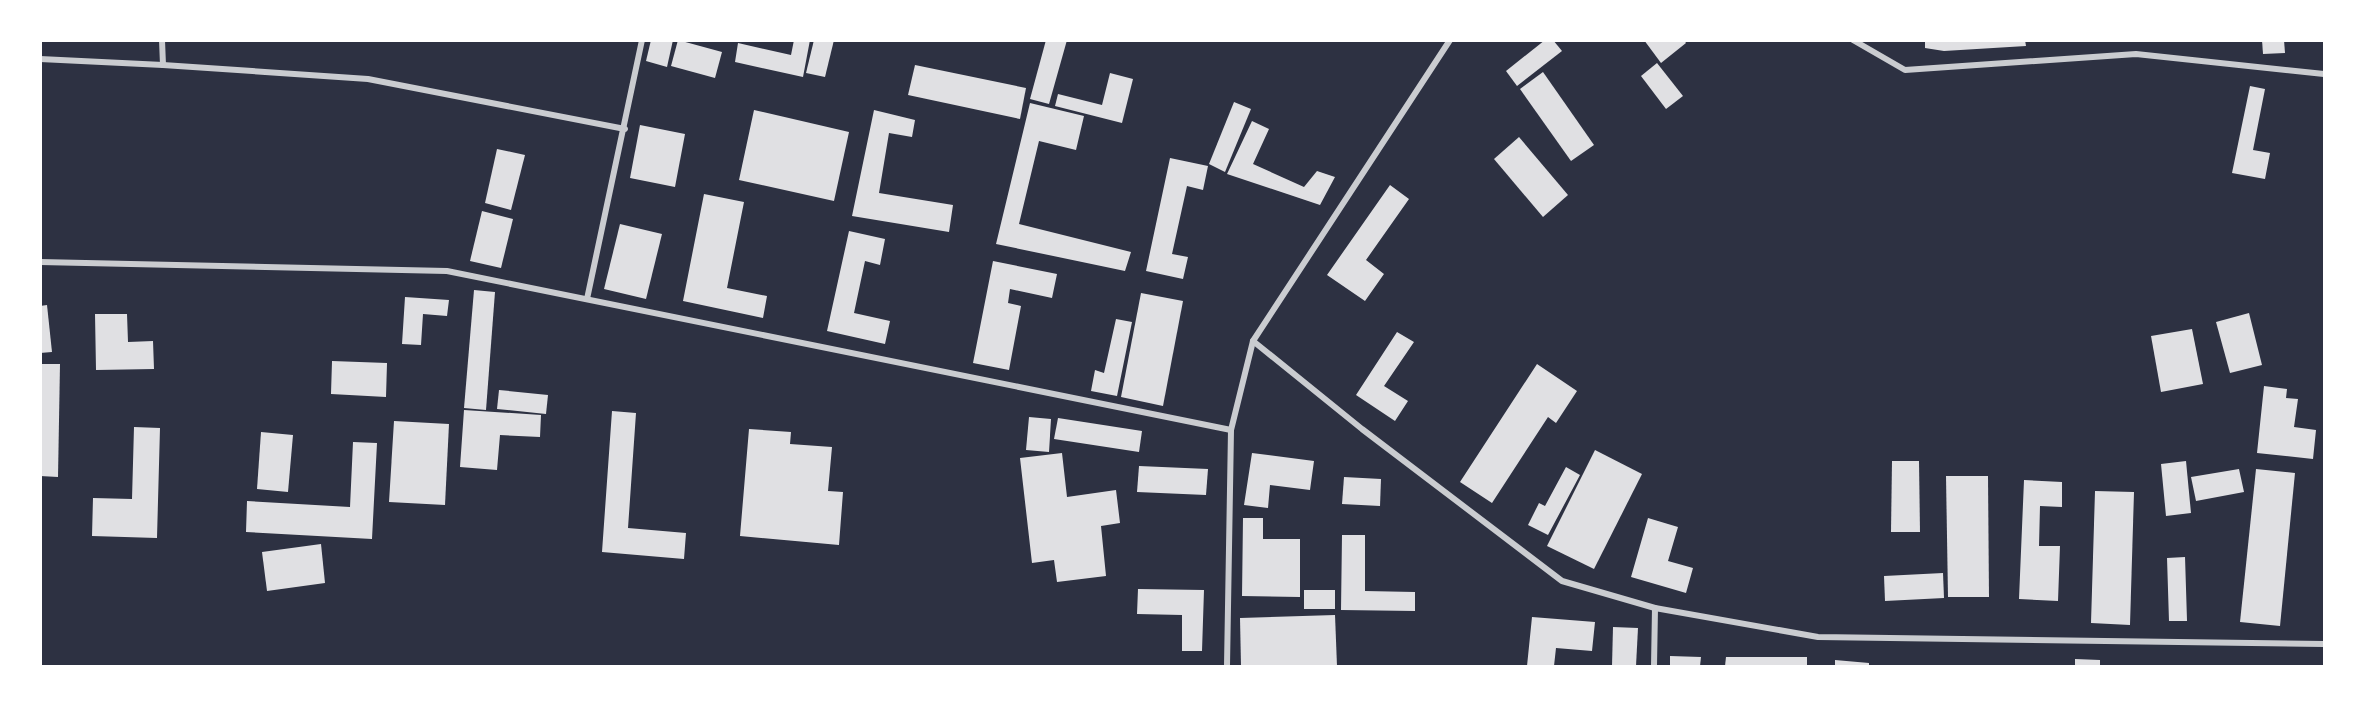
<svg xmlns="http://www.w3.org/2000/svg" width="2365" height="707" font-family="'Noto Serif',serif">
  <rect width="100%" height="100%" fill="#2d3142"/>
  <!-- building -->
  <g fill="#e0e0e3">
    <polygon points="651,40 673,40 667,67 646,61"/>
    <polygon points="678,40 722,52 715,78 671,66"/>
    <polygon points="794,40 810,40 803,77 735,62 738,43 791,55"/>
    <polygon points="814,40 834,40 825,77 806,73"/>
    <polygon points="1046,40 1067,40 1049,104 1030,99"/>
    <polygon points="1545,40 1553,40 1562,51 1517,86 1506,71"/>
    <polygon points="1644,40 1684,40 1686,43 1661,63"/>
    <polygon points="1925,40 2025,40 2026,46 1944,51 1925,48"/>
    <polygon points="2262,40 2284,40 2285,53 2263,54"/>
    <polygon points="1657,63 1683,96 1666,109 1641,76"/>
    <polygon points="915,65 1026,88 1020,119 908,95"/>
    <polygon points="1543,72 1594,145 1571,161 1520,89"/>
    <polygon points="1110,73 1133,79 1122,123 1055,106 1058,94 1102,105"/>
    <polygon points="2250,86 2265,89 2253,150 2270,153 2265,179 2232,173"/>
    <polygon points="1234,102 1251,109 1225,172 1209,164"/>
    <polygon points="1030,103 1084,116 1076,150 1039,141 1019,224 1131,252 1125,271 996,244"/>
    <polygon points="754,110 849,132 834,201 739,180"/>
    <polygon points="874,110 915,120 912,137 889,133 879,193 953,205 949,232 852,216"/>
    <polygon points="1252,121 1269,129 1253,164 1304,187 1317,171 1335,177 1320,205 1227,174"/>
    <polygon points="640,125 685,134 675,187 630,178"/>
    <polygon points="1519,137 1568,195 1543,217 1494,159"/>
    <polygon points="497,149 525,155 511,210 485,203"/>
    <polygon points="1170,158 1208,166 1203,190 1187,186 1172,254 1188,257 1183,279 1146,271"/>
    <polygon points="1390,185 1409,199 1366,260 1384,274 1365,301 1327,275"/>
    <polygon points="704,194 744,202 727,288 767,296 763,318 683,301"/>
    <polygon points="482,211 513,219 501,268 470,261"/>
    <polygon points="620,224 662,234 646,299 604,289"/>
    <polygon points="849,231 885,239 880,265 865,261 854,313 890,321 885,344 827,331"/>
    <polygon points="993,261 1057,274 1052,298 1010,289 1008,303 1021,306 1009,370 973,363"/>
    <polygon points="474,290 495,292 486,410 464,408"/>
    <polygon points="1141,293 1183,301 1163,406 1121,397"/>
    <polygon points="405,297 449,300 447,316 423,314 421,345 402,344"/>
    <polygon points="47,305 52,352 40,353 40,306"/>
    <polygon points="2249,313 2262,365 2230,373 2216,322"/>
    <polygon points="95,314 127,314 128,342 153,341 154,369 96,370"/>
    <polygon points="1116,319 1132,322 1117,396 1091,391 1095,370 1104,373"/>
    <polygon points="2192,329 2203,384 2161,392 2151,336"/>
    <polygon points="1397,332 1414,342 1384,386 1408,401 1395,421 1356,395"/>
    <polygon points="332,361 387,363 386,397 331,394"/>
    <polygon points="40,364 60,364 58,477 40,476"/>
    <polygon points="1537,364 1577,391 1556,423 1548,417 1492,503 1460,482"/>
    <polygon points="2264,386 2287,389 2286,398 2298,399 2294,427 2316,430 2313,459 2257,453"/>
    <polygon points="499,390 548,395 546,414 497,409"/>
    <polygon points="464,410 541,415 540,437 500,435 497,470 460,467"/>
    <polygon points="612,411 636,413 628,528 686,533 684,559 602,552"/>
    <polygon points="1029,417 1051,419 1049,452 1026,450"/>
    <polygon points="1058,418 1142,431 1139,452 1054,439"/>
    <polygon points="394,421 449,424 445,505 389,502"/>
    <polygon points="134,427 160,428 157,538 92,536 93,498 132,499"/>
    <polygon points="749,429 791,432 790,444 832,447 828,491 843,492 839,545 740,536"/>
    <polygon points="261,432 293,435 288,492 257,489"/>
    <polygon points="353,442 377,443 372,539 246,532 247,501 350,507"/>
    <polygon points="1595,450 1642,474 1594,569 1547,546"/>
    <polygon points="1062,453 1067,497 1116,490 1120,523 1101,526 1106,576 1057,582 1054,560 1032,563 1020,458"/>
    <polygon points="1252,453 1314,461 1310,490 1270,485 1268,508 1244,505"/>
    <polygon points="1892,461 1919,461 1920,532 1891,532"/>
    <polygon points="2186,461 2191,513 2166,516 2161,464"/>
    <polygon points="1139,466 1208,469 1206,495 1137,492"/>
    <polygon points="1566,467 1580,475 1548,535 1528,525 1539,503 1545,506"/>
    <polygon points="2239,469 2244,492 2196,501 2191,477"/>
    <polygon points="2256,469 2295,473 2280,626 2240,622"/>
    <polygon points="1946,476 1988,476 1989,597 1948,597"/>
    <polygon points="1344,477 1381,479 1380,506 1342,504"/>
    <polygon points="2024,480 2062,482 2062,507 2040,506 2039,546 2060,546 2058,601 2019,599"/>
    <polygon points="2095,491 2134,492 2130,625 2091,623"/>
    <polygon points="1243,518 1263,518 1263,539 1300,539 1300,597 1242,596"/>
    <polygon points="1648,518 1678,527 1668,561 1693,568 1686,593 1631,577"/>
    <polygon points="1342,535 1365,535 1365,591 1415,592 1415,611 1341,610"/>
    <polygon points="321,544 325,583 267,591 262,552"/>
    <polygon points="2185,557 2187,621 2169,621 2167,558"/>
    <polygon points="1943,573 1944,598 1885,601 1884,576"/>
    <polygon points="1138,589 1204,590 1202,651 1182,651 1182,615 1137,614"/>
    <rect x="1304" y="590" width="31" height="19"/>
    <polygon points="1335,615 1337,666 1241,666 1240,618"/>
    <polygon points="1532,617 1595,622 1592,651 1556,648 1554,666 1527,666"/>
    <polygon points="1613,627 1638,628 1636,666 1612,666"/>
    <polygon points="1670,656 1701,657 1700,666 1670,666"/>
    <polygon points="1726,657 1807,657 1807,666 1725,666"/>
    <polygon points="2075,659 2100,660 2100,666 2075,666"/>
    <polygon points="1835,660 1869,663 1869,666 1835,666"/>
  </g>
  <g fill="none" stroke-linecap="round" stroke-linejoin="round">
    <!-- minor -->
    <g stroke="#caccd0" stroke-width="6">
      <polyline points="162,40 163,65"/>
      <polyline points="1853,40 1905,70 2136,54 2324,74"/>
      <polyline points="40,59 163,65 368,79 625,129"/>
      <polyline points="40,262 447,271 1231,430"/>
      <polyline points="587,299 642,40"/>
      <polyline points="1253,341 1362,429 1562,581 1655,608 1818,637 2324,644"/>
      <polyline points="1227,666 1231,430 1253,341 1450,40"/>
      <polyline points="1654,666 1655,608"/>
    </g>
  </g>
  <!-- border -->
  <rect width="2365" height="707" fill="none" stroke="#ffffff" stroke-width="84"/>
</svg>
